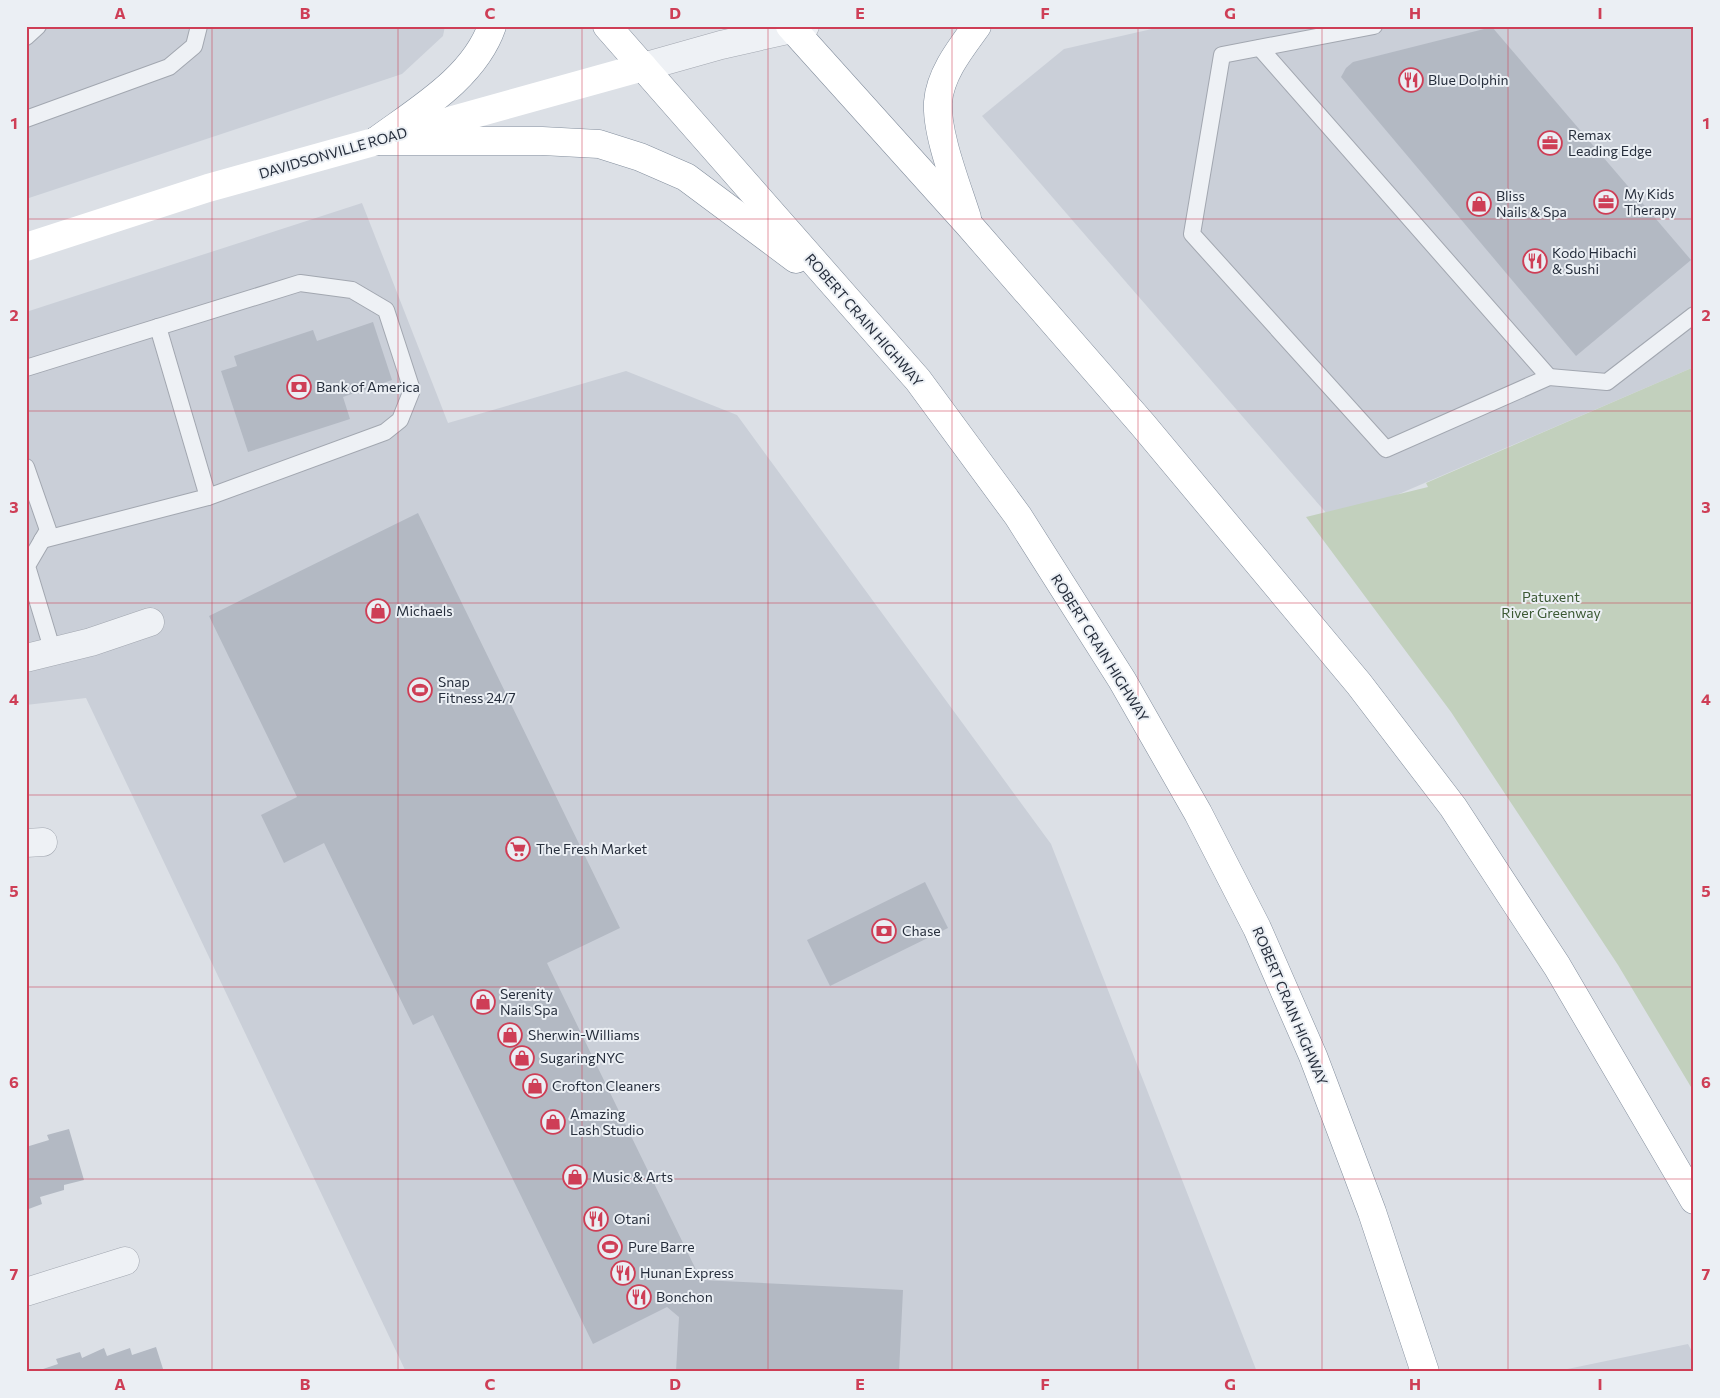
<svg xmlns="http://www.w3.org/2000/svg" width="1720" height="1398" font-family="Commissioner,sans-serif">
  <rect width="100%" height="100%" fill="#dce0e6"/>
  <!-- built -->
  <g fill="#cacfd8">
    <polygon points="26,26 445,26 443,36 402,74 26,199"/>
    <polygon points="1165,26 1694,26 1694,367 1334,522 982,116 1064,49"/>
    <polygon points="362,203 448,423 626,371 737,415 1051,844 1257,1372 406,1372 86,698 26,705 26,312"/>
    <polygon points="1688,1344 1694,1355 1694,1372 1553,1372"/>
  </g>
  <!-- green -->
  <polygon fill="#c2d0bd" points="1694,367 1694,1092 1618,965 1451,712 1306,517 1428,487 1426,483"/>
  <!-- building -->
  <g fill="#b3b9c3">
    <polygon points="1492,27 1691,260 1576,356 1341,77 1346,68 1353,62"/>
    <polygon points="373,322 392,380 343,397 350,419 248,452 221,371 237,366 234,356 313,330 317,341"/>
    <polygon points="418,513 620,928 547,963 701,1280 903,1290 899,1372 676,1372 679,1317 667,1307 593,1344 433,1015 413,1025 324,843 284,863 261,815 297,797 209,616"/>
    <polygon points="925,882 948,928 830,986 807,940"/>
    <polygon points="69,1129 84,1180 64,1185 64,1190 40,1197 42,1204 26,1210 26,1147 49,1140 47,1135"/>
    <polygon points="156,1347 164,1372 34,1372 58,1364 56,1359 80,1352 82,1358 104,1348 107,1356 130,1348 132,1355"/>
  </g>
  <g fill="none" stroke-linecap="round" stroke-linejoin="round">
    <!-- service casing -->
    <g stroke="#a2a7b0" stroke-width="18">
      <g id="service">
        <polyline points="1374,26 1222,55 1192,234 1386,449 1549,377 1607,382 1694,315"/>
        <polyline points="26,37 38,26"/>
        <polyline points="1260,48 1549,377"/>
        <polyline points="26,119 169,67 194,46 199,26"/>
        <polyline points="26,368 300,283 352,290 386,310 412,390 400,420 385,432 208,497"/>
        <polyline points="26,467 48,530 27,566 53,652"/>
        <polyline points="42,540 208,497 158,327"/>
      </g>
    </g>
    <!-- minor casing -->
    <g stroke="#a2a7b0" stroke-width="29">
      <g id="minor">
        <polyline points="26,658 91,642 150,622"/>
        <polyline points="26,843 43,842"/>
        <polyline points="26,1292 125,1261"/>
      </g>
    </g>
    <!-- tertiary casing -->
    <g stroke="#a2a7b0" stroke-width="29">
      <polyline id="tertiary" points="643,67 721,45 805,26"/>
    </g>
    <!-- trunk casing -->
    <g stroke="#838e9d" stroke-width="29">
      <g id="trunk">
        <polyline points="607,26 918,380 1018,516 1122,680 1198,813 1257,928 1313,1056 1372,1212 1425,1372"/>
        <polyline points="790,26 969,225 1143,425 1359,684 1453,807 1557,966 1694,1200"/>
        <polyline points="376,141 542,141 599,144 640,157 686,177 796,259"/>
        <path d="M376,141c42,-31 98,-63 116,-115"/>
        <path d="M967,218c-10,-32 -31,-84 -29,-116 2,-28 23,-54 39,-76"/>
      </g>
    </g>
    <!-- service -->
    <use href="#service" stroke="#eef1f5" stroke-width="16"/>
    <!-- minor -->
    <use href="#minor" stroke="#eef1f5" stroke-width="28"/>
    <!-- tertiary -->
    <use href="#tertiary" stroke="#eef1f5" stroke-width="28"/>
    <!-- secondary -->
    <polyline stroke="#fff" stroke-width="28" points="26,247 208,188 643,67"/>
    <!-- trunk -->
    <use href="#trunk" stroke="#fff" stroke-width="28"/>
  </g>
  <!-- grid -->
  <path fill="none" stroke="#ce3e56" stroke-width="1" stroke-opacity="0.55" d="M212,26v1346M398,26v1346M582,26v1346M768,26v1346M952,26v1346M1138,26v1346M1322,26v1346M1508,26v1346M26,219h1668M26,411h1668M26,603h1668M26,795h1668M26,987h1668M26,1179h1668"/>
  <!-- icons -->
  <defs>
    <g id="restaurant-ring" transform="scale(1.25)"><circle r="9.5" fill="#ebeff4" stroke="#ce3e56" stroke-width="1.5"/><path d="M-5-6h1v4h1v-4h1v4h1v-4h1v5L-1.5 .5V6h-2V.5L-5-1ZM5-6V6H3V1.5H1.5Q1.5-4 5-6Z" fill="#ce3e56"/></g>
    <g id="office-ring" transform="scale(1.25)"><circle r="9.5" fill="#ebeff4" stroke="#ce3e56" stroke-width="1.5"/><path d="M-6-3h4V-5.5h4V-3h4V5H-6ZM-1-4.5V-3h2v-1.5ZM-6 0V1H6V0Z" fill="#ce3e56"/></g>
    <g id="shop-ring" transform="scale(1.25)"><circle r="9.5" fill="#ebeff4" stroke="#ce3e56" stroke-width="1.5"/><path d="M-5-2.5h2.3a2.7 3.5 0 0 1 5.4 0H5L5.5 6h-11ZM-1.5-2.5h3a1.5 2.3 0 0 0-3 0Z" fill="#ce3e56"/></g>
    <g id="bank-ring" transform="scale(1.25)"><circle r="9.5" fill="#ebeff4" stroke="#ce3e56" stroke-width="1.5"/><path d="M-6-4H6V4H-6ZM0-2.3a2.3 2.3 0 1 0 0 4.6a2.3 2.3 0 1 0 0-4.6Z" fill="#ce3e56"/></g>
    <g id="stadium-ring" transform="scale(1.25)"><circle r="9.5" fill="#ebeff4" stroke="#ce3e56" stroke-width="1.5"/><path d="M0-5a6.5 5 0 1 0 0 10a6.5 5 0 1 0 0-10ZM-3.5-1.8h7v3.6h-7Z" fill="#ce3e56"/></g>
    <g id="supermarket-ring" transform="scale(1.25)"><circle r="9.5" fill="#ebeff4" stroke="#ce3e56" stroke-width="1.5"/><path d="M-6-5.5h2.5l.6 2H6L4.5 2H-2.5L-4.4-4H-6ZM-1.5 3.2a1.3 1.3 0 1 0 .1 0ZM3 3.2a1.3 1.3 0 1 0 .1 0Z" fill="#ce3e56"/></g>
  </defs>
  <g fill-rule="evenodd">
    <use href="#restaurant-ring" x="1411" y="80"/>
    <use href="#office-ring" x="1550" y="143"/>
    <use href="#office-ring" x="1606" y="202"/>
    <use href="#shop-ring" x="1479" y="204"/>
    <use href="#restaurant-ring" x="1535" y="261"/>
    <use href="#bank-ring" x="299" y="387"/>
    <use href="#shop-ring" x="378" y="611"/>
    <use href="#stadium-ring" x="420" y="690"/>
    <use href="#supermarket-ring" x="518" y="849"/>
    <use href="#bank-ring" x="884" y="931"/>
    <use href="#shop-ring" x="483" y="1002"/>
    <use href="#shop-ring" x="510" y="1035"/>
    <use href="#shop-ring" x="522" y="1058"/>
    <use href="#shop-ring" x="535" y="1086"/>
    <use href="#shop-ring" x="553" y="1122"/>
    <use href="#shop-ring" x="575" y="1177"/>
    <use href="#restaurant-ring" x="596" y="1219"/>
    <use href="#stadium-ring" x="610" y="1247"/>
    <use href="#restaurant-ring" x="623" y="1273"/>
    <use href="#restaurant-ring" x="639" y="1297"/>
  </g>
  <g text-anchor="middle" stroke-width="4" stroke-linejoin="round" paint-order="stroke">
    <!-- poi labels -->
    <g font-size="14" fill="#262e3c" stroke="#ebeff4" text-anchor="start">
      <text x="1428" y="85">Blue Dolphin</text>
      <text x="1568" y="140">Remax<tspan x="1568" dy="16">Leading Edge</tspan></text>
      <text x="1624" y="199">My Kids<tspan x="1624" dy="16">Therapy</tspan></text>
      <text x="1496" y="201">Bliss<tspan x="1496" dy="16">Nails &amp; Spa</tspan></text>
      <text x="1552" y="258">Kodo Hibachi<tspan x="1552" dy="16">&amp; Sushi</tspan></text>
      <text x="316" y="392">Bank of America</text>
      <text x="396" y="616">Michaels</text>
      <text x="438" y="687">Snap<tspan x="438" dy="16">Fitness 24/7</tspan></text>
      <text x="536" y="854">The Fresh Market</text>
      <text x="902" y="936">Chase</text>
      <text x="500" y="999">Serenity<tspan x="500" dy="16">Nails Spa</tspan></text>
      <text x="528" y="1040">Sherwin-Williams</text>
      <text x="540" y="1063">SugaringNYC</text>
      <text x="552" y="1091">Crofton Cleaners</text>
      <text x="570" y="1119">Amazing<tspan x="570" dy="16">Lash Studio</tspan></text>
      <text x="592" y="1182">Music &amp; Arts</text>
      <text x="614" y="1224">Otani</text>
      <text x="628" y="1252">Pure Barre</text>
      <text x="640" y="1278">Hunan Express</text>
      <text x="656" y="1302">Bonchon</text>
    </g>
    <!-- street labels -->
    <g font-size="14" fill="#262e3c" stroke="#ebeff4">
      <text transform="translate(333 153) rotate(-16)" y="5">DAVIDSONVILLE ROAD</text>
      <text transform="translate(864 320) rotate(49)" y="5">ROBERT CRAIN HIGHWAY</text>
      <text transform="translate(1100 648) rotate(58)" y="5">ROBERT CRAIN HIGHWAY</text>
      <text transform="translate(1290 1006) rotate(67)" y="5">ROBERT CRAIN HIGHWAY</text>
    </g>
    <!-- park labels -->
    <g font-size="14" fill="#3b5833" stroke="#ebeff4">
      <text x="1551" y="602">Patuxent<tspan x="1551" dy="16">River Greenway</tspan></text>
    </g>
  </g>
  <!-- border -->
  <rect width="1720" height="1398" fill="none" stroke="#ebeff4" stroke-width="55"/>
  <rect x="28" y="28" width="1664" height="1342" fill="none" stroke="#ce3e56" stroke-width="2"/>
  <g font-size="16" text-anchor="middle" font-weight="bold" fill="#ce3e56">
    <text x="120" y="19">A</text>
    <text x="305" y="19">B</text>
    <text x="490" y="19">C</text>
    <text x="675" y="19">D</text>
    <text x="860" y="19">E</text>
    <text x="1045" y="19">F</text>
    <text x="1230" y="19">G</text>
    <text x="1415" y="19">H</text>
    <text x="1600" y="19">I</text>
    <text x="14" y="129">1</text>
    <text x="1706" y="129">1</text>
    <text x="14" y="321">2</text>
    <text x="1706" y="321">2</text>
    <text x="14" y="513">3</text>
    <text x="1706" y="513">3</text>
    <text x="14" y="705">4</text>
    <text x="1706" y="705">4</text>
    <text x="14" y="897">5</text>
    <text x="1706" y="897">5</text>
    <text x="14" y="1088">6</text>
    <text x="1706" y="1088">6</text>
    <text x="14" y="1280">7</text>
    <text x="1706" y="1280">7</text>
    <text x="120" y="1390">A</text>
    <text x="305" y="1390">B</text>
    <text x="490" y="1390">C</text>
    <text x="675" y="1390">D</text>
    <text x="860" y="1390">E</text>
    <text x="1045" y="1390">F</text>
    <text x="1230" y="1390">G</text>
    <text x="1415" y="1390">H</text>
    <text x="1600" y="1390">I</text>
  </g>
</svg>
